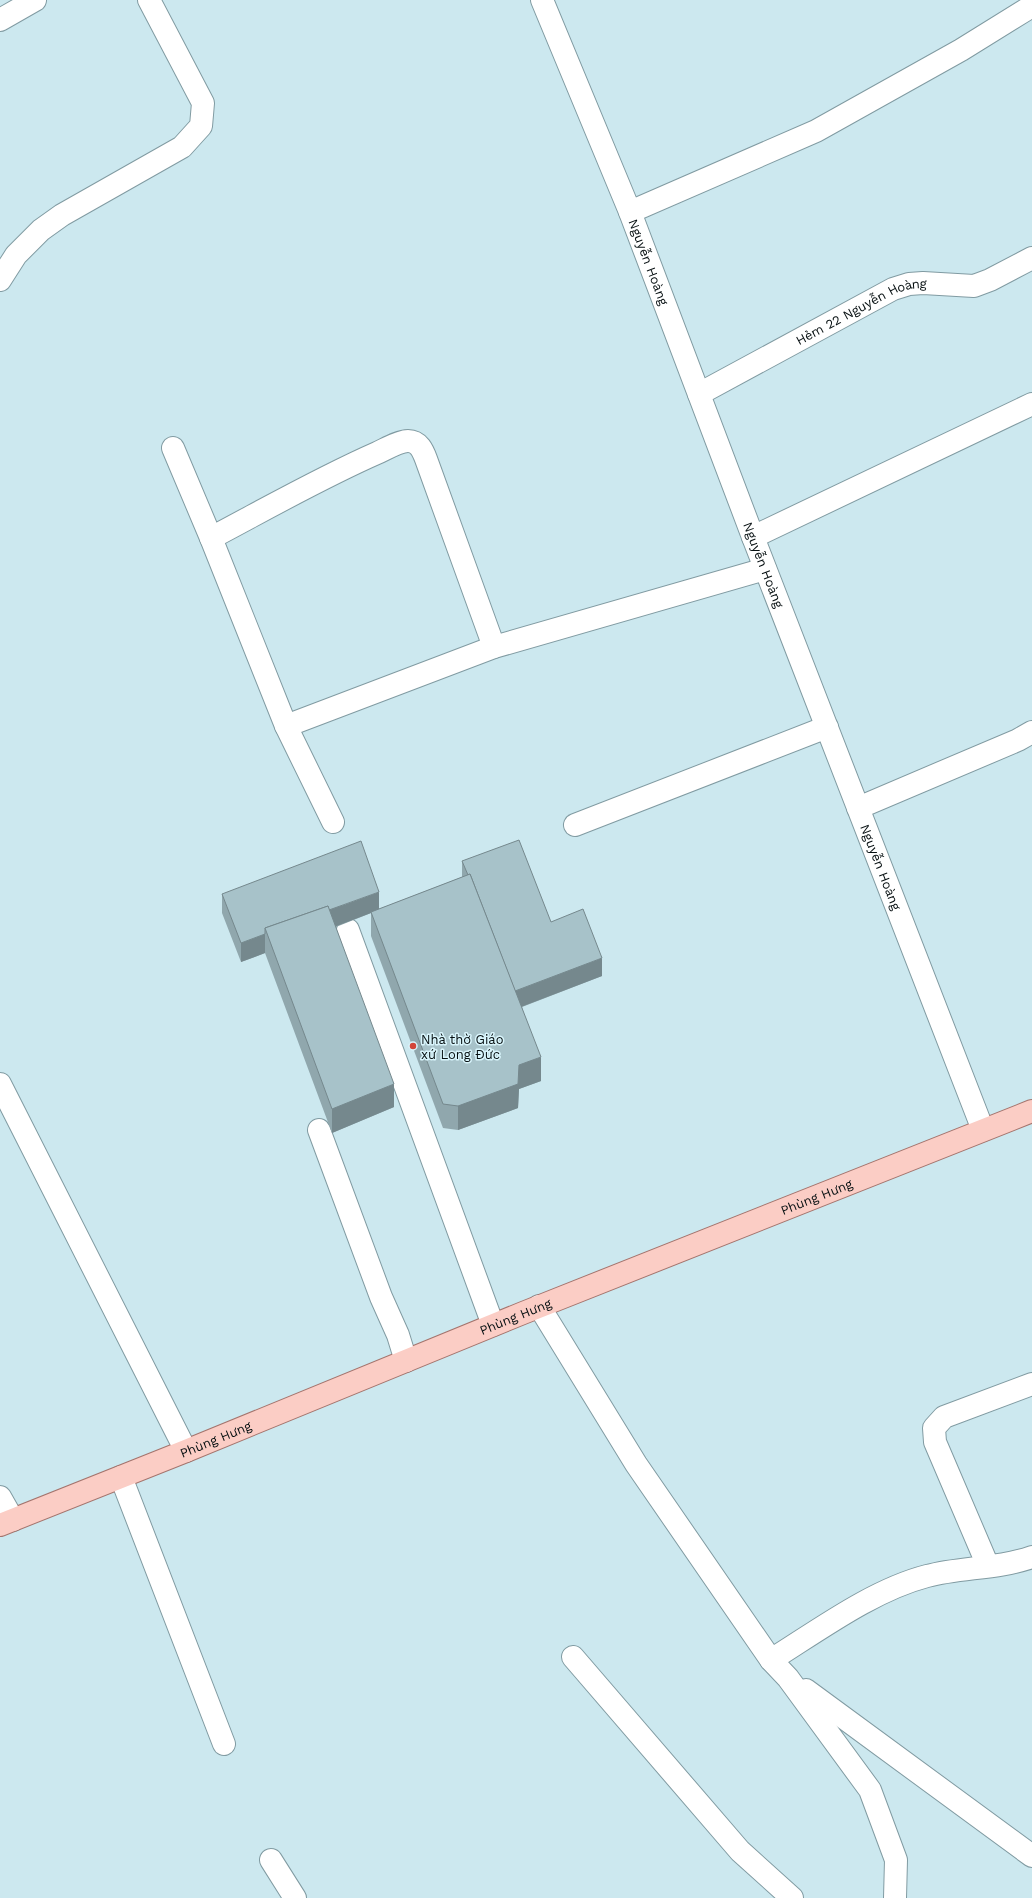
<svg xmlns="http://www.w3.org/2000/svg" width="1032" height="1898" font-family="'Work Sans',sans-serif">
  <rect width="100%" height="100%" fill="#cce8ef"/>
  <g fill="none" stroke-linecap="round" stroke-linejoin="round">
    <!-- minor casing -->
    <g stroke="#819ba2" stroke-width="24">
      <g id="minor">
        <path id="s1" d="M542,0l88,212 123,325 230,593"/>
        <polyline points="0,20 35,0"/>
        <polyline points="630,212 816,131 961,50 1032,6"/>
        <polyline points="0,280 16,255 41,230 62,215 182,147 201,126 203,103 149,0"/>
        <path id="s2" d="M699,394l194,-105 16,-5 14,-1 51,3 16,-6 42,-22"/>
        <polyline points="173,448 211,538 286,726 333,822"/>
        <polyline points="753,537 1032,404"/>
        <path d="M211,538c55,-29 109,-60 166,-85 9,-4 22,-12 31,-12 11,0 15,10 18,18l68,188"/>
        <polyline points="286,726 494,647 765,569"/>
        <polyline points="858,808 1018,740 1032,732"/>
        <polyline points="575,825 827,727"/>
        <polyline points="348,930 493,1325"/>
        <polyline points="0,1084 186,1451"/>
        <polyline points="319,1130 381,1297 398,1335 406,1361"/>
        <polyline points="539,1306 636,1464 771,1660 788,1678 870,1790 896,1860 895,1898"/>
        <polyline points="121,1477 224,1744"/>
        <polyline points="0,1497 13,1520"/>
        <polyline points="988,1566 935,1442 934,1428 944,1417 1032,1384"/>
        <polyline points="573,1657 740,1851 792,1898"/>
        <path d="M771,1660c48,-30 102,-70 156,-84 34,-9 71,-7 105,-19"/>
        <polyline points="806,1690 1032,1856"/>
        <polyline points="271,1860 295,1898"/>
      </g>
    </g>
    <!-- major casing -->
    <g stroke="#a4746d" stroke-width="24">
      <g id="major">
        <path id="s3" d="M0,1525l186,-74 337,-138 509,-202"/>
      </g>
    </g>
    <!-- minor -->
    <use href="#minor" stroke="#fff" stroke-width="22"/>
    <!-- major -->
    <use href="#major" stroke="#fbcdc5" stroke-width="22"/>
  </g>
  <!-- wall -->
  <polygon fill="#90a7ad" points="462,861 551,922 602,976 522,1007 541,1081 519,1089 518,1108 458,1130 443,1128 371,936 371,913 336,927 394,1107 332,1133 265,953 241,962 222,913 222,894 379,909 462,877"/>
  <!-- shaded-wall -->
  <g fill="#75888d">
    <polygon points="379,892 379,910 371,912 371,913 273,950 267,933"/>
    <polygon points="265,934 265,953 241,962 241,943"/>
    <polygon points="602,958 602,976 513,1010 513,992"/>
    <polygon points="541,1057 541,1081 519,1089 518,1108 458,1130 458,1106 519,1065"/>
    <polygon points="394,1084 394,1107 332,1133 332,1109"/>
  </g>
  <!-- building -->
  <g fill="#a7c2c9" stroke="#75888d">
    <polygon points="519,840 551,922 583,909 602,958 515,991 470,874 468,875 462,861"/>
    <polygon points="361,841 379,892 329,910 328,906 265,928 265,934 241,943 222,894"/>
    <polygon points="470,874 541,1057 519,1065 518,1084 458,1106 443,1104 371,912"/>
    <polygon points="328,906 394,1084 332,1109 265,928"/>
  </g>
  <!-- markers -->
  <circle fill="#d34539" stroke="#d9f5fc" stroke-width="1.5" cx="413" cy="1046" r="4"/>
  <g text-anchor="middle" stroke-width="3" stroke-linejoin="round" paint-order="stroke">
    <!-- street labels -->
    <g font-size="13" fill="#060f11" stroke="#d9f5fc">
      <text dy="5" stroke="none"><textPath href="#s1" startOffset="283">Nguyễn Hoàng</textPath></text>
      <text dy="5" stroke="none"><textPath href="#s2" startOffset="183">Hẻm 22 Nguyễn Hoàng</textPath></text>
      <text dy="5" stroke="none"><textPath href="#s1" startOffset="607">Nguyễn Hoàng</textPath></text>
      <text dy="5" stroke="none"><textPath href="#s1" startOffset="931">Nguyễn Hoàng</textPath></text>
      <text dy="5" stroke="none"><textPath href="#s3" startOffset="880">Phùng Hưng</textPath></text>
      <text dy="5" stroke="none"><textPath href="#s3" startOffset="556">Phùng Hưng</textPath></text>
      <text dy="5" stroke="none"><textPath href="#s3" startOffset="232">Phùng Hưng</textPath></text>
    </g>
    <!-- poi labels -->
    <g font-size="13" fill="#060f11" stroke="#d9f5fc" text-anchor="start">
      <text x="421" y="1044">Nhà thờ Giáo<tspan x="421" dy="15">xứ Long Đức</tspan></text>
    </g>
  </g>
</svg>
